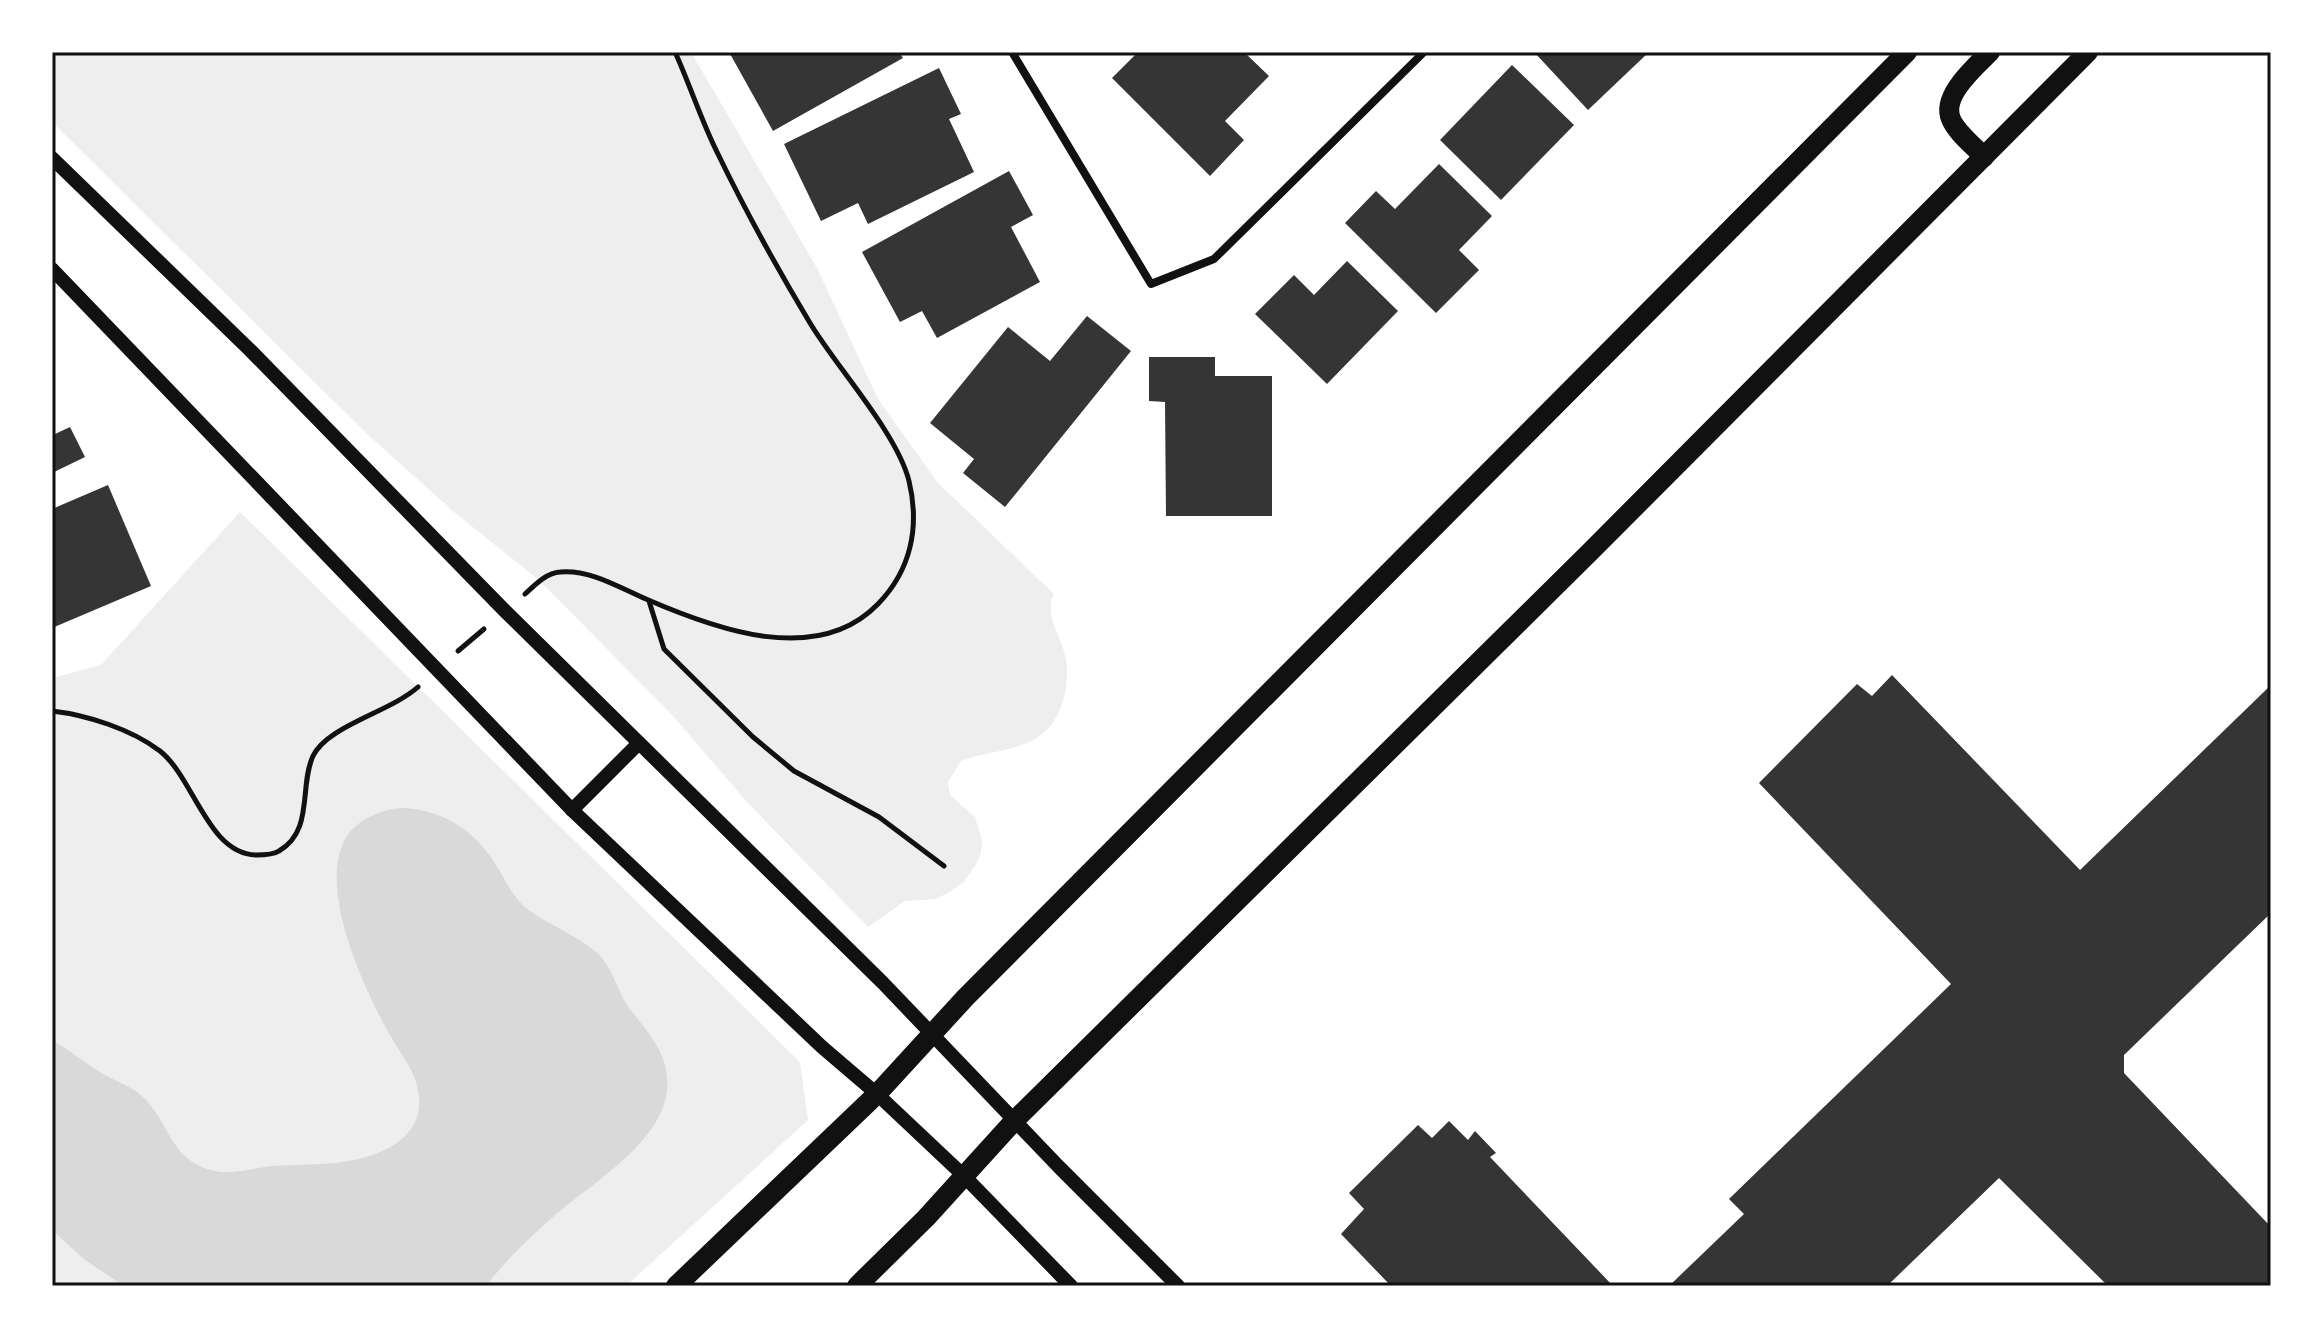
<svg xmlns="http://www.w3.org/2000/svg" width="2323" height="1338" font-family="Barlow,sans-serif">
  <rect width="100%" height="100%" fill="#fff"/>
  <!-- green -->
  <g fill="#eee">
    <path d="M52,52h639l126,216 61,131 60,84 116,111c-11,22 8,43 12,65 4,27 -4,63 -28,78 -22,15 -52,14 -77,24l-13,21 2,13 25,22 7,23 -1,13 -5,11 -12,18 -13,9 -15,8 -31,2 -37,26 -121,-125 -74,-86 -133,-135 -86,-69 -87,-78 -315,-312z"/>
    <polygon points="240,512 800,1062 808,1120 626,1286 52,1286 52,678 101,665"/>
  </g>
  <!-- water -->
  <path fill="#d9d9d9" d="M405,808c39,3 69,22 89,54 12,18 18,36 36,49 21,15 46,24 66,41 17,14 21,40 34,57 16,21 35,41 37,68 7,59 -75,106 -114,140 -25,22 -47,43 -67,69h-362l-39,-26 -33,-30v-190c18,10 33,23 51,34 14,8 29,12 41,24 21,20 26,52 52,66 26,15 50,5 77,2 16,-1 32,-1 48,-2 48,-2 116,-21 94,-85 -7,-18 -21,-35 -30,-53 -24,-45 -65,-135 -41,-185 11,-21 38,-33 61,-33z"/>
  <!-- building -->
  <g fill="#353535">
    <polygon points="729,52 899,52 903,58 773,131"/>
    <polygon points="1138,52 1244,52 1269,76 1225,121 1244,140 1210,176 1112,78"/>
    <polygon points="1534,52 1649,52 1588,110"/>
    <polygon points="1512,65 1574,125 1501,200 1440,140"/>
    <polygon points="939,68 961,114 949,119 974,172 868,224 858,203 821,221 784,144"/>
    <polygon points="1439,164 1492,216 1459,250 1479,270 1436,313 1345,223 1376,191 1395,209"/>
    <polygon points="1009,171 1033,215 1011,227 1040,282 937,338 922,311 900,322 862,252"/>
    <polygon points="1347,261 1398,311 1327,384 1255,314 1294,275 1314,295"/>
    <polygon points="1087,316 1131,351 1005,507 963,473 974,459 930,423 1008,327 1050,361"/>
    <polygon points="1149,357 1215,357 1215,376 1272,376 1272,516 1166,516 1165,402 1149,401"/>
    <polygon points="70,427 85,457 52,473 52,428 55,434"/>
    <polygon points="108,485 151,586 52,628 52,509"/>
    <polygon points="1892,675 2080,870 2271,685 2271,913 2124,1055 2124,1073 2271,1227 2271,1286 2108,1286 1999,1178 1887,1286 1669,1286 1744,1214 1729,1199 1951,984 1759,783 1857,684 1872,696"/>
    <polygon points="1449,1121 1468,1140 1475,1131 1496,1153 1490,1157 1613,1286 1391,1286 1341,1234 1364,1209 1349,1193 1418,1125 1432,1138"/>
  </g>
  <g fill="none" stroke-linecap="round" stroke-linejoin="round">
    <!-- path -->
    <g stroke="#111" stroke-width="5">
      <path d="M525,594c10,-9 21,-21 35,-22 30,-3 60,16 86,27 69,30 171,68 232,5 33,-34 42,-77 31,-123 -12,-48 -72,-113 -99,-158 -33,-55 -65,-113 -93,-171 -16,-32 -27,-67 -42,-100"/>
      <polyline points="649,601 664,649 753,737 794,771 879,817 944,866"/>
      <polyline points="458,651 484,629"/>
      <path d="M52,711c35,4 79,18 108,40 34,27 48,103 96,104 7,0 17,0 23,-4 35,-20 20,-65 34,-95 14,-30 77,-44 105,-69"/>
    </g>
    <!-- minor -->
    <polyline stroke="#111" stroke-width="8" points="1012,52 1151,284 1214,259 1424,52"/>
    <!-- tertiary -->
    <g stroke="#111" stroke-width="14">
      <polyline points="52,158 251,351 505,611 883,983 1059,1167 1178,1286"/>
      <polyline points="52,269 572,810 822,1047 877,1094 964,1176 1071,1286"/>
      <polyline points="572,810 639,743"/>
    </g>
    <!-- primary -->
    <g stroke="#111" stroke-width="20">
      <path d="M1984,157c-10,-11 -28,-25 -33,-38 -10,-23 24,-52 39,-67"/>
      <polyline points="676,1286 877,1094 965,998 1907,52"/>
      <polyline points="857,1286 926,1218 1014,1121 1591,551 2088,52"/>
    </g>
  </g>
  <!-- border -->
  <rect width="2323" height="1338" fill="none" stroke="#ffffff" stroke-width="108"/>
  <rect x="54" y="54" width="2215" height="1230" fill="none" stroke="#111" stroke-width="3"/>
</svg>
